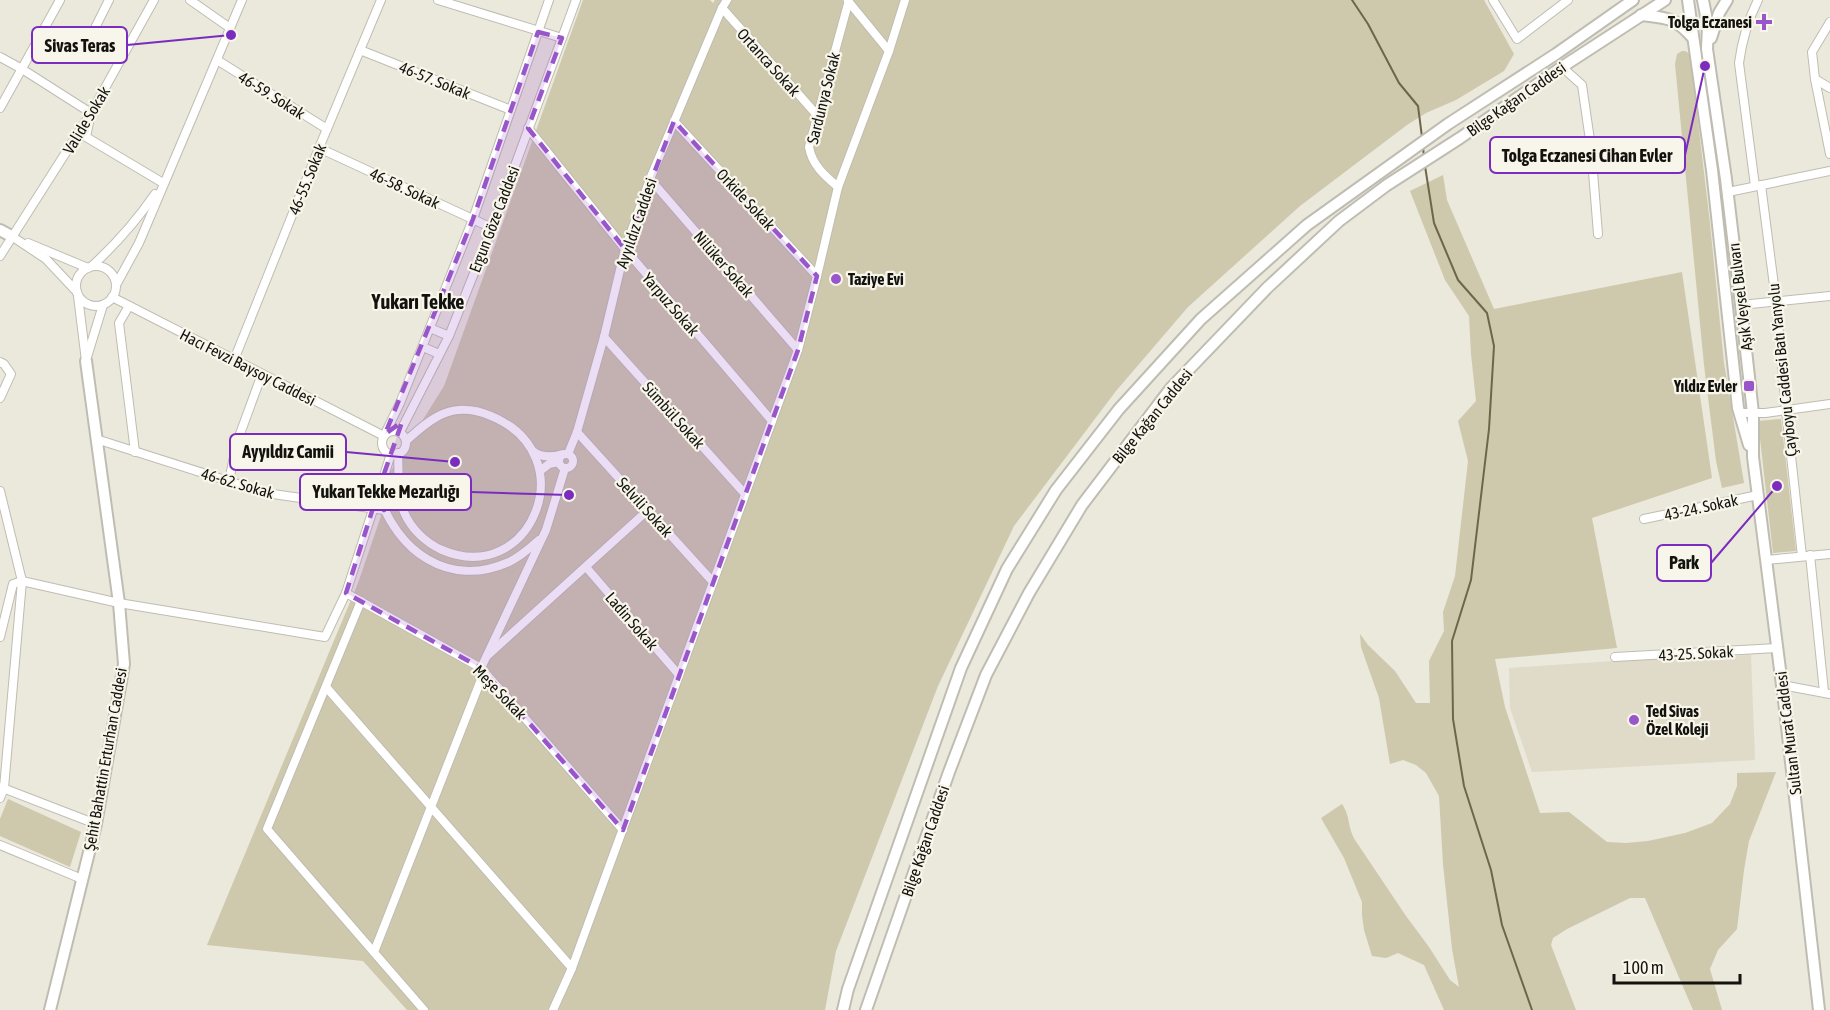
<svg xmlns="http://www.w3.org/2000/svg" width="1830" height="1010" font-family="'Asap Condensed',sans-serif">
  <rect width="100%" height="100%" fill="#ebe8dc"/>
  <!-- built -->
  <polygon fill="#dfdbc8" points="1751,655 1755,760 1532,772 1510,708 1509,668 1628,660"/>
  <!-- green -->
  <g fill="#cec8ad">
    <polygon points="583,0 710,0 713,3 715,0 1484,0 1514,54 1504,71 1456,100 1426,113 1407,125 1300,206 1188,307 1116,391 1014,526 938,686 836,951 825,1010 407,1010 363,961 207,945 358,583 381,516 389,474 444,386"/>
    <polygon points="1682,51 1685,51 1690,54 1710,224 1724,363 1744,483 1722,488 1716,461 1704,365 1675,64 1677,54"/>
    <path d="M1443,175l4,25 47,109 188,-37 30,206 -120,40 25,130 -122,11 10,48 35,106 29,-1 38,30 19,1 22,-2 37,-8 27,-10 18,-19 7,-18v-13l39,-1 -27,69 -5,29 -7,59 -19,21 -8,19 12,41h-29l-48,-112h-15l-63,31 -14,9 -2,7 25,65h-132l-20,-45 -26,-12 -12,5 -14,-2 -8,-26 -2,-15v-13l-18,-44 -23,-40 21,-14c9,14 5,22 13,36l51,76 23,31 21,33 9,7 -7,-38 -9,-85 -4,-68 -13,-23 -10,-8 -13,-5 -13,4 -11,-66 -18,-51 -1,-13 8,11 27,26 21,32h14l-1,-42 15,-30 -1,-19 12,-36 13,-115 -10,-40 18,-20 -5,-47 -2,-38 -24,-36 -35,-89z"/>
    <polygon points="1781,419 1796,551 1773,553 1758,421"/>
    <polygon points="8,799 81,832 70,867 0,836 0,819"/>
  </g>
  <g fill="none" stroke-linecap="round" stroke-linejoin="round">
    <!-- stream -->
    <g stroke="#6d6748" stroke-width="2">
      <polyline points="1352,0 1368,24 1399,83 1418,106 1422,137"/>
      <polyline points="1423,146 1424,158"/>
      <polyline points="1425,166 1434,223 1458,280 1487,313 1494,346 1489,429 1471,580 1452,641 1453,719 1464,786 1491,870 1502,925 1532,1010"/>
    </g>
    <!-- street casing -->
    <g stroke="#bfbdb2" stroke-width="10">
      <g id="street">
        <polyline points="190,0 230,28"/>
        <polyline points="438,0 562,38"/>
        <polyline points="1493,0 1517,39 1568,0"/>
        <polyline points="848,1 889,51"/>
        <polyline points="722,8 817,115"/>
        <polyline points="1830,22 1812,52 1815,79 1830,154"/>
        <polyline points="360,50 511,110"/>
        <polyline points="0,57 22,69 91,113 86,137 163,183"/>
        <polyline points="80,58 109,0"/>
        <polyline points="217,60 327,129"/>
        <polyline points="1562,67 1582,85 1591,147 1598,234"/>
        <polyline points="1815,79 1830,88"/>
        <polyline points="0,108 60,0"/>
        <polyline points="674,121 817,276"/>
        <polyline points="528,128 625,249 772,421"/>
        <polyline points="319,148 492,228"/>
        <polyline points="650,179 798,350"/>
        <polyline points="1761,185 1776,301 1786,410 1802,556"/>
        <path d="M1755,186l-16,-123c3,-23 9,-43 19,-63"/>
        <path d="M838,187c-13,-11 -26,-22 -29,-40l40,-147"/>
        <polyline points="1728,192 1830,171"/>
        <polyline points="13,237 46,259 77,292"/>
        <polyline points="28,243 88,268"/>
        <polyline points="0,256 91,113 154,0"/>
        <path d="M92,266c25,-23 43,-43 63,-72"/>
        <circle cx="96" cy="286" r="20"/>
        <polyline points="116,285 139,243 242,0"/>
        <polyline points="78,296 86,361"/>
        <polyline points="112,297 384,436"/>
        <polyline points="1741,305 1830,296"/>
        <polyline points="129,306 119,323 135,452"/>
        <polyline points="430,328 449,336"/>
        <polyline points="604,337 745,494"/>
        <polyline points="423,347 439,354"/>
        <polyline points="87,357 103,305"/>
        <polyline points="234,360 319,148 381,0"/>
        <polyline points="0,362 4,364 11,374 0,398"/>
        <polyline points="1739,413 1765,413 1830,404"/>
        <circle cx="394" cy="443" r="12"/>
        <polyline points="400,432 449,336 492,228 576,0"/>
        <polyline points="577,432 713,582"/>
        <polyline points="385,434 400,403 473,219 549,0"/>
        <polyline points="96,439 266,493 384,510"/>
        <path d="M533,451c8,7 20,6 30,3"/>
        <path d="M398,453c1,19 -1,41 6,59 7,17 22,31 38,38 89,38 144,-95 49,-134 -38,-16 -59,1 -85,25"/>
        <circle cx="566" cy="461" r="7"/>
        <polyline points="568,454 577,432 604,337 625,249 650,179 722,8 727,0"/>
        <polyline points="540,471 549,464 559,462"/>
        <polyline points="229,481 237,442 262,374"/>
        <polyline points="0,491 22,581 4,788 0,798"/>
        <path d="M378,493c19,58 70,96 131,69 11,-5 21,-14 30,-22"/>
        <polyline points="1644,519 1758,495"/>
        <polyline points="1810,555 1824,692"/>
        <polyline points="1766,560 1830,554"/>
        <polyline points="586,567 679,675"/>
        <polyline points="346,593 481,668 623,830"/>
        <polyline points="361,601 267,829 424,1010"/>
        <polyline points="0,637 13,584 22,581 119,603 325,637 346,593 391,454"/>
        <polyline points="487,656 648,510"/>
        <polyline points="1615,657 1777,648"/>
        <polyline points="481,668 546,530 565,468"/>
        <polyline points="1782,685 1830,694"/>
        <polyline points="326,687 572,968"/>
        <polyline points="0,787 96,824"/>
        <polyline points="0,845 82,879"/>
        <polyline points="374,952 484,672"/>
        <polyline points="553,1010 572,968 798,350 817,276 838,187 889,51 905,0"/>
      </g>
    </g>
    <!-- secondary casing -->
    <g stroke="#bfbdb2" stroke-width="14">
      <g id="secondary">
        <polyline points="1688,0 1712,170 1738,408 1749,445"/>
        <polyline points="1703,0 1708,26 1707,49 1726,179 1741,305 1753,413 1753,457 1785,709 1819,1010"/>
        <path d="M1641,15c26,3 34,2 52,23"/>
        <polyline points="1711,38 1719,13 1727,0"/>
        <polyline points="0,230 13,237"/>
        <polyline points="50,1010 96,824 124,664 119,603 86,361"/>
        <polyline points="843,1010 848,989 961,668 1007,569 1056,490 1119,409 1201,319 1307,225 1448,124 1556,54 1633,0"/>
        <polyline points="866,1010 949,772 986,675 1029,593 1082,505 1171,388 1267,288 1339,221 1387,185 1460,138 1562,67 1665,0"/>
      </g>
    </g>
    <!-- street -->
    <use href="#street" stroke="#fff" stroke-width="8"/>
    <!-- secondary -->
    <use href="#secondary" stroke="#fff" stroke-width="10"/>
  </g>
  <!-- marked area -->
  <path fill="#9955ca" fill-opacity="0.2" stroke="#9955ca" stroke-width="4.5" stroke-dasharray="12 8" stroke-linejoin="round" d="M538,32l24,6 -34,90 97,121 49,-128 143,155 -19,74 -175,480 -142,-162 -135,-75 27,-85 11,2 -6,-19 24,-69 -17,12 88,-215z"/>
  <!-- markers -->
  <g fill="#9955ca" stroke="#f8f6ea" stroke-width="2">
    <path d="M1761 13h6v6h6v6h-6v6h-6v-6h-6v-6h6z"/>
    <circle cx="836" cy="279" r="6"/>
    <rect x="1743" y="380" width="12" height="12" rx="3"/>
    <circle cx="1634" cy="720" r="6"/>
  </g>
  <g text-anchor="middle" stroke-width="4.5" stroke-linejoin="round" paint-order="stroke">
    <!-- poi labels -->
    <g font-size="16" font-weight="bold" fill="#13120e" stroke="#f8f6ea" text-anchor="end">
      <text x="1752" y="28">Tolga Eczanesi</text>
      <text x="848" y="285" text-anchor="start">Taziye Evi</text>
      <text x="1737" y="392">Yıldız Evler</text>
      <text x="1646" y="717" text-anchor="start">Ted Sivas<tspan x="1646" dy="18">Özel Koleji</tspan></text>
    </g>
    <!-- street labels -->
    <g font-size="16" fill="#13120e" stroke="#f8f6ea">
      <text transform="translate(769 62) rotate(48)" y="6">Ortanca Sokak</text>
      <text transform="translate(435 80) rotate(22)" y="6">46-57. Sokak</text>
      <text transform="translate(272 95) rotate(32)" y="6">46-59. Sokak</text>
      <text transform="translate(823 98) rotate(-76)" y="6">Sardunya Sokak</text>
      <text transform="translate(1516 99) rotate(-35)" y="6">Bilge Kağan Caddesi</text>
      <text transform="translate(86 120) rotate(-59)" y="6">Valide Sokak</text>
      <text transform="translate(307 179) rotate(-68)" y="6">46-55. Sokak</text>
      <text transform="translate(405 188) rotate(25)" y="6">46-58. Sokak</text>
      <text transform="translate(746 199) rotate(47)" y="6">Orkide Sokak</text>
      <text transform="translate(494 219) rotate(-69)" y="6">Ergun Göze Caddesi</text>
      <text transform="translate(636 223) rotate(-71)" y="6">Ayyıldız Caddesi</text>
      <text transform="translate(724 264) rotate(49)" y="6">Nilüker Sokak</text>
      <text transform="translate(1740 297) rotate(-97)" y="6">Aşık Veysel Bulvarı</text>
      <text transform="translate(671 304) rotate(49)" y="6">Yarpuz Sokak</text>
      <text transform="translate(248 367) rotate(27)" y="6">Hacı Fevzi Baysoy Caddesi</text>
      <text transform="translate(1782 370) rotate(-96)" y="6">Çayboyu Caddesi Batı Yanyolu</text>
      <text transform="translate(674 415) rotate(48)" y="6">Sümbül Sokak</text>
      <text transform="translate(1152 416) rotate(-51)" y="6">Bilge Kağan Caddesi</text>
      <text transform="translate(238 483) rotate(16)" y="6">46-62. Sokak</text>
      <text transform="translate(645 507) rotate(48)" y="6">Selvili Sokak</text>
      <text transform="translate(1701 507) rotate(-12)" y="6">43-24. Sokak</text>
      <text transform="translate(632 621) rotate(49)" y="6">Ladin Sokak</text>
      <text transform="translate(1696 653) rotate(-3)" y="6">43-25. Sokak</text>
      <text transform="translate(500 692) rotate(46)" y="6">Meşe Sokak</text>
      <text transform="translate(1788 733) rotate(-97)" y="6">Sultan Murat Caddesi</text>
      <text transform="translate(105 759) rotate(-80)" y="6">Şehit Bahattin Erturhan Caddesi</text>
      <text transform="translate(925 841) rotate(-71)" y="6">Bilge Kağan Caddesi</text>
    </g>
    <!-- quarter labels -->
    <g font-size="20" font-weight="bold" fill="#13120e" stroke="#f8f6ea">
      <text x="418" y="309">Yukarı Tekke</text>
    </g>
  </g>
  <!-- callouts -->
  <path fill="none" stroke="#7b2cbf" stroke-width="2" d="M231 35L127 45M1705 66L1685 155M455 462L346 452M569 495L471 492M1777 486L1711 563"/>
  <g fill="#7b2cbf" stroke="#f8f6ea" stroke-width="2">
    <circle cx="231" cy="35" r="6"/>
    <circle cx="1705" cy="66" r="6"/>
    <circle cx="455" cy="462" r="6"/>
    <circle cx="569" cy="495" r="6"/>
    <circle cx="1777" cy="486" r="6"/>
  </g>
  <g fill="#f8f6ea" stroke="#7b2cbf" stroke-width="2">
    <rect x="32" y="27" width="95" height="36" rx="6"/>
    <rect x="1490" y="137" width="195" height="36" rx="6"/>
    <rect x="230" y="434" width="116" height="36" rx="6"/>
    <rect x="300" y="474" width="171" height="36" rx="6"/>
    <rect x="1657" y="545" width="54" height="36" rx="6"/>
  </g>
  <g font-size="18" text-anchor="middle" font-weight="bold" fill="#13120e">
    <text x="80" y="52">Sivas Teras</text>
    <text x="1587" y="162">Tolga Eczanesi Cihan Evler</text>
    <text x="288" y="458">Ayyıldız Camii</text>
    <text x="386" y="498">Yukarı Tekke Mezarlığı</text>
    <text x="1684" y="569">Park</text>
  </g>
  <!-- scale -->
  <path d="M1614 974v9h126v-9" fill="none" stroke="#13120e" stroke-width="3"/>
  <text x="1623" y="974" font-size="18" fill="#13120e" stroke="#f8f6ea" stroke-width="4.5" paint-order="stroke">100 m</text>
</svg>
